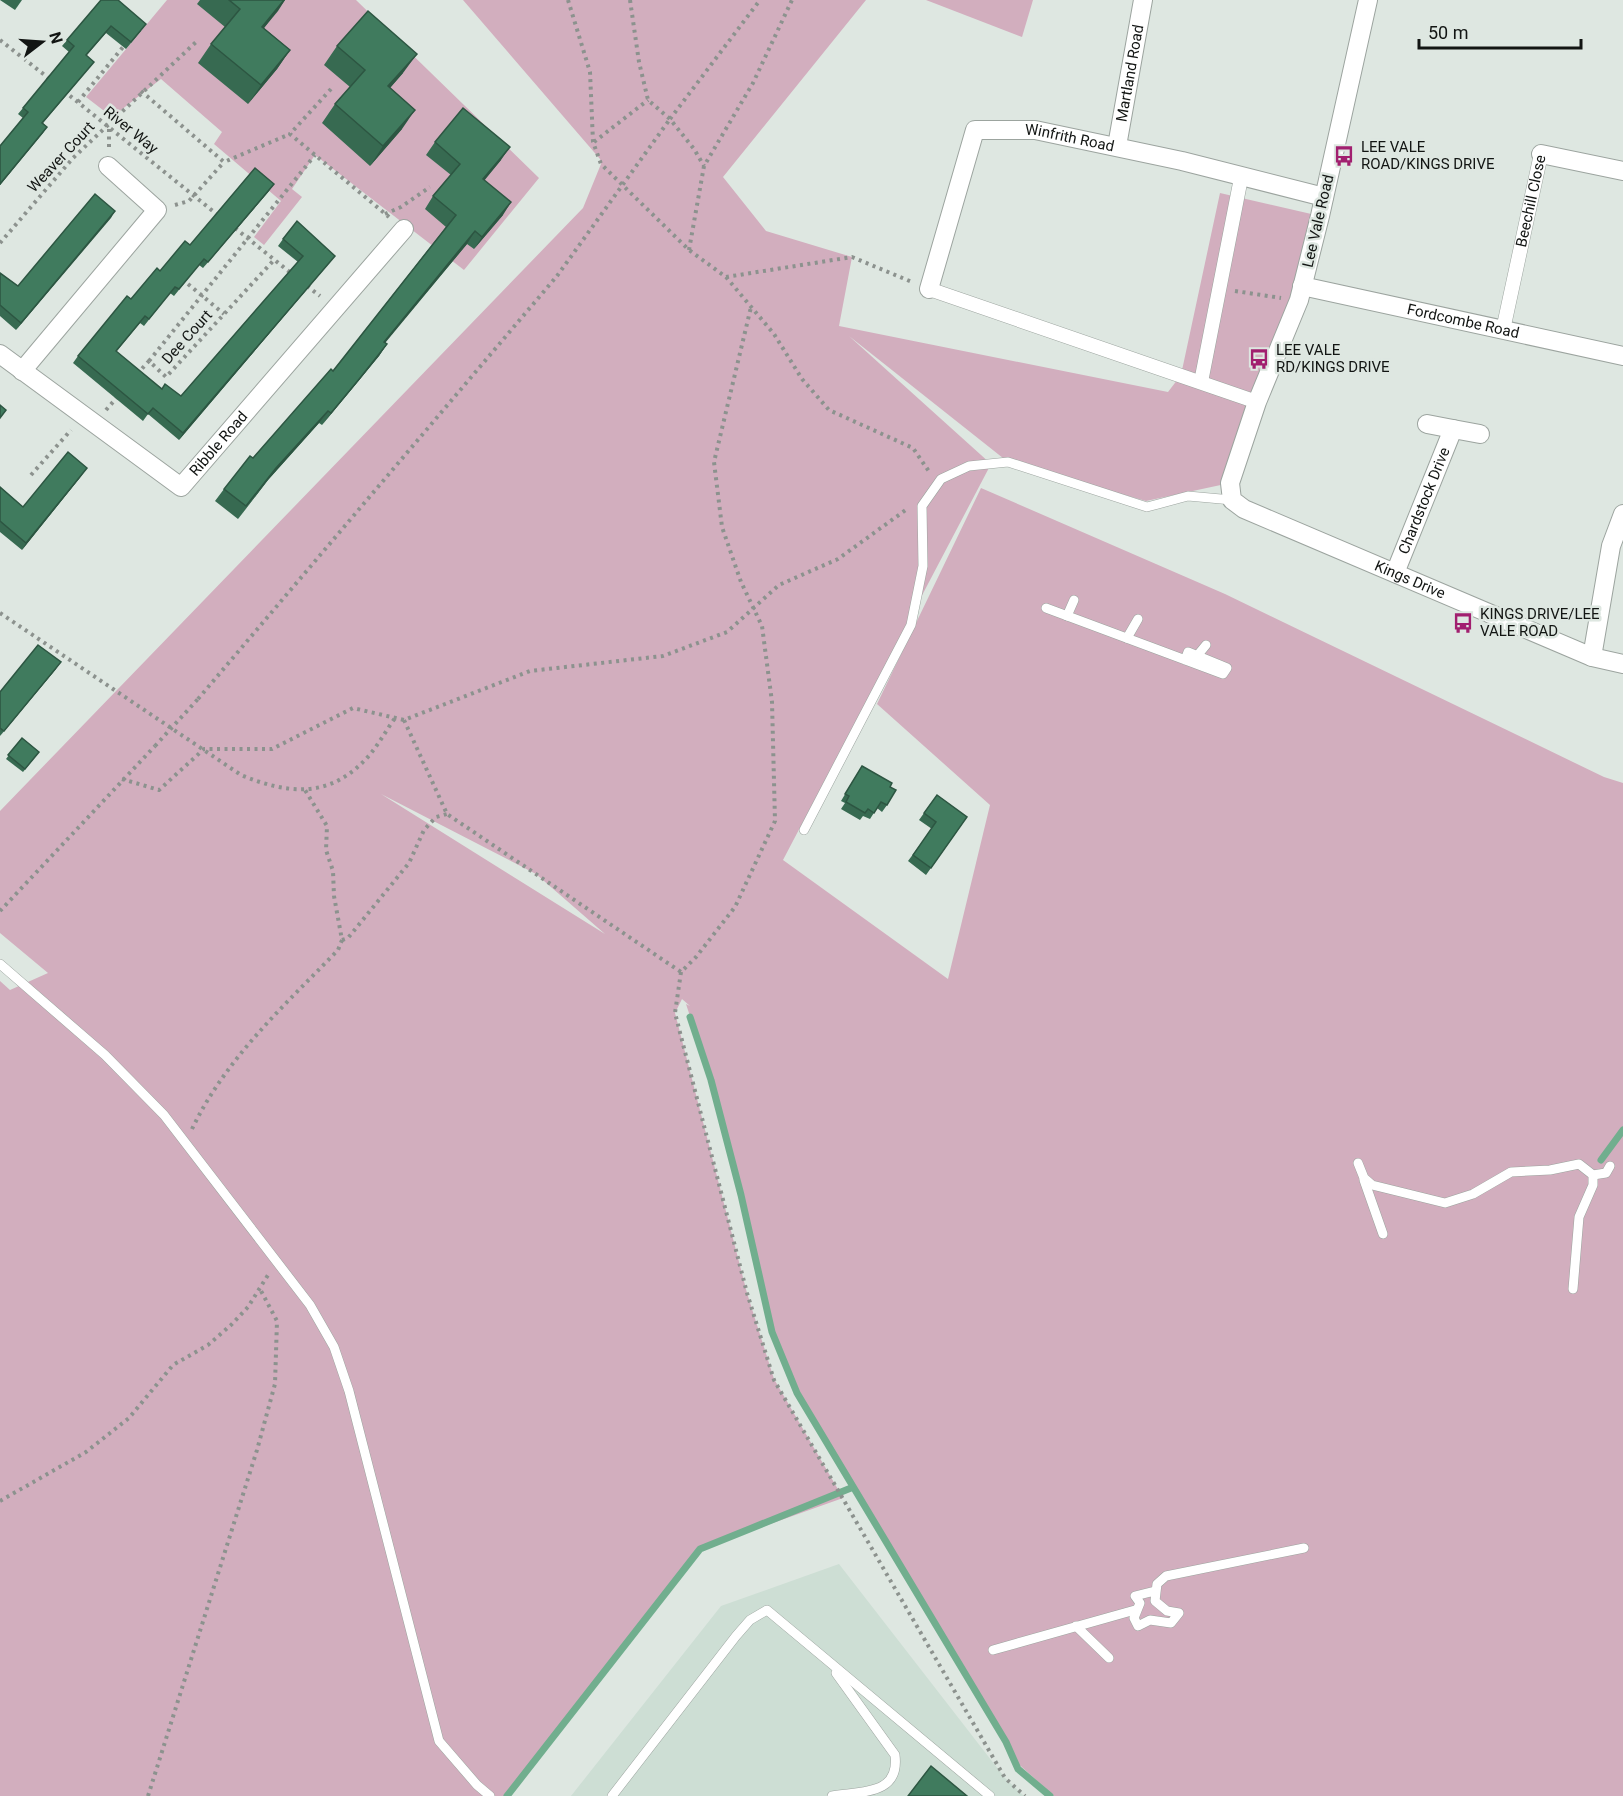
<svg xmlns="http://www.w3.org/2000/svg" width="1623" height="1796" font-family="Roboto,sans-serif">
  <rect width="100%" height="100%" fill="#dee7e1"/>
  <!-- built -->
  <polygon fill="#cdded4" points="839,1564 1005,1778 1024,1796 571,1796 721,1606"/>
  <!-- green -->
  <g fill="#d2aebe" fill-rule="evenodd">
    <polygon points="167,0 356,0 539,178 464,270 315,155 292,189 302,197 264,245 254,237 281,201 214,144 222,132 161,79 112,117 86,97"/>
    <path d="M463,0h403l-143,177 43,54 86,26 -13,69 329,66 13,-17 39,-182 100,23 -90,267 -84,18 -138,-39 -159,-126 142,128 -208,396 165,119 42,-174 -113,-101 104,-216 244,106 379,183 19,6v1013h-569l-40,-36 -163,-272 -28,-56 -26,-39 -25,-61 -31,-137 -30,-115 -25,-76 4,2 -8,-7 -7,14 72,280 27,86 69,119 -143,51 -193,247h-507v-815l10,9 38,-17 -48,-40v-122l583,-603 18,-44 -1,-5zM381,794l155,80 69,60z"/>
    <polygon points="926,0 1033,0 1022,37"/>
  </g>
  <g fill="none" stroke-linecap="round" stroke-linejoin="round">
    <!-- stream -->
    <g stroke="#71ae8e" stroke-width="7">
      <polyline points="690,1017 711,1080 741,1195 772,1332 797,1393 1006,1742 1018,1769 1050,1796"/>
      <polyline points="1601,1160 1623,1130"/>
      <polyline points="507,1796 700,1549 851,1488"/>
    </g>
    <!-- service casing -->
    <g stroke="#9ca49f" stroke-width="10">
      <g id="service">
        <polyline points="1046,608 1223,674 1227,668 1188,652 1185,660"/>
        <polyline points="1067,616 1074,600"/>
        <polyline points="1127,638 1138,619"/>
        <polyline points="1197,656 1206,645"/>
        <polyline points="804,830 911,625 923,566 922,506 941,479 969,466 1008,462 1147,507 1188,496 1232,500"/>
        <polyline points="0,964 105,1055 164,1115 310,1305 334,1347 349,1391 439,1741 477,1785 490,1796"/>
        <polyline points="1358,1163 1364,1178 1372,1185 1445,1203 1473,1194 1511,1172 1550,1170 1579,1164 1593,1175 1593,1185 1579,1217 1573,1289"/>
        <polyline points="1593,1175 1606,1173 1610,1166"/>
        <polyline points="1364,1180 1383,1234"/>
        <polyline points="1155,1591 1135,1596 1140,1603 1134,1618 1138,1626 1150,1620 1171,1623 1179,1613 1167,1611 1155,1601 1157,1584 1166,1576 1304,1548"/>
        <polyline points="1076,1626 1109,1658"/>
        <polyline points="993,1650 1135,1610"/>
        <polyline points="612,1796 736,1636 750,1620 767,1610 990,1796"/>
        <path d="M832,1796c30,-5 68,-1 63,-41l-59,-82"/>
      </g>
    </g>
    <!-- pedestrian casing -->
    <g stroke="#9ca49f" stroke-width="15">
      <g id="pedestrian">
        <polyline points="929,289 1257,402"/>
        <path id="s1" d="M1503,330l38,-176"/>
        <polyline points="1201,382 1241,178"/>
      </g>
    </g>
    <!-- minor casing -->
    <g stroke="#9ca49f" stroke-width="20">
      <g id="minor">
        <path id="s2" d="M1368,0l-48,216 -21,84 -42,102 -27,81 2,17 12,9 348,148 31,7"/>
        <path id="s3" d="M1117,146l26,-146"/>
        <polyline points="1541,154 1623,171"/>
        <path id="s4" d="M1302,286l321,70"/>
        <path id="s5" d="M929,289l46,-159h60l147,31 142,36"/>
        <path id="s6" d="M0,354l181,133 223,-258"/>
        <polyline points="22,371 157,210 108,166"/>
        <polyline points="1453,429 1480,434"/>
        <path id="s7" d="M1395,573l58,-144 -26,-5"/>
        <polyline points="1592,657 1611,546 1623,514"/>
      </g>
    </g>
    <!-- path -->
    <g stroke="#8c928e" stroke-width="4" stroke-dasharray="3 4.5" stroke-linecap="butt">
      <polyline points="568,0 590,72 593,142 601,164 689,250 726,277 852,257 912,282"/>
      <polyline points="630,0 639,62 648,100 670,119 694,149 704,166"/>
      <polyline points="0,40 51,80"/>
      <polyline points="331,89 290,134 389,217"/>
      <polyline points="64,91 219,216"/>
      <polyline points="141,91 224,162 290,134"/>
      <polyline points="78,102 123,47"/>
      <polyline points="670,119 760,0"/>
      <polyline points="594,142 648,100"/>
      <polyline points="109,147 109,128"/>
      <polyline points="175,205 189,201 224,162"/>
      <polyline points="385,214 401,207 430,187"/>
      <polyline points="235,228 292,274"/>
      <polyline points="0,243 73,158 196,42"/>
      <polyline points="689,250 704,166 753,83 792,0"/>
      <polyline points="726,277 774,334 802,379 829,410 913,448 930,473"/>
      <polyline points="188,284 224,314"/>
      <polyline points="307,286 320,296"/>
      <polyline points="1235,291 1281,298"/>
      <polyline points="149,361 315,155"/>
      <polyline points="137,374 149,361 166,377 274,260"/>
      <polyline points="106,410 119,395"/>
      <polyline points="31,475 71,430"/>
      <path d="M0,613l241,162c44,18 84,24 121,-12 13,-12 23,-31 33,-45"/>
      <polyline points="198,699 557,276"/>
      <polyline points="404,720 447,814 681,972 696,957 735,907 775,821 772,702 762,626 741,582 722,527 714,462 751,307"/>
      <polyline points="122,779 159,790 204,749 272,749 353,708 404,720 530,671 663,656 727,632 779,585 838,559 907,509"/>
      <polyline points="0,911 155,746"/>
      <polyline points="342,940 348,938 409,863 424,830 436,817 447,814"/>
      <polyline points="681,972 675,1013 747,1293 774,1380 1005,1778 1025,1796"/>
      <path d="M192,1129c34,-71 92,-123 146,-179l4,-10 -8,-44 -1,-25 -7,-21 1,-24 -22,-36"/>
      <polyline points="0,1501 86,1452 129,1418 173,1365 208,1345 231,1325 248,1307 268,1275"/>
      <polyline points="148,1796 257,1450 275,1384 277,1321 260,1289"/>
    </g>
    <!-- service -->
    <use href="#service" stroke="#fff" stroke-width="9"/>
    <!-- pedestrian -->
    <use href="#pedestrian" stroke="#fff" stroke-width="14"/>
    <!-- minor -->
    <use href="#minor" stroke="#fff" stroke-width="18"/>
    <!-- path-bridge -->
    <g stroke="#8c928e" stroke-width="4" stroke-dasharray="3 4.5" stroke-linecap="butt">
      <polyline points="557,276 670,119"/>
      <polyline points="155,746 198,699"/>
    </g>
  </g>
  <!-- wall -->
  <g fill="#376a51">
    <polygon points="0,0 22,0 15,10"/>
    <polygon points="101,0 141,31 126,49 106,33 86,56 94,62 43,123 47,127 0,185 0,146 23,118 18,114 23,108 69,52 62,46"/>
    <polygon points="200,0 285,0 264,28 290,50 277,69 248,104 198,63 211,44 225,27 197,4"/>
    <polygon points="337,46 403,73 390,88 402,129 370,166 322,123 335,104 350,87 324,65"/>
    <polygon points="435,142 501,160 484,180 503,215 474,249 467,244 385,342 387,344 379,356 351,390 322,425 319,423 268,480 238,519 215,501 224,489 253,458 333,371 446,227 425,209 433,196 451,175 426,155"/>
    <polygon points="269,191 203,268 199,265 174,296 170,293 144,326 140,323 116,352 162,389 181,396 298,262 278,246 283,239 330,262 179,440 148,414 143,421 73,363 78,356 131,299 160,271 190,245"/>
    <polygon points="115,211 16,330 0,316 0,273 18,286"/>
    <polygon points="82,475 22,550 0,532 0,487 23,507"/>
    <polygon points="56,669 0,736 0,692"/>
    <polygon points="22,738 39,752 23,772 6,759"/>
    <polygon points="862,766 890,787 887,805 882,812 877,808 870,819 863,816 860,820 841,809 845,803 841,801"/>
    <polygon points="937,795 967,817 926,875 908,861 932,829 919,820"/>
  </g>
  <!-- shaded-wall -->
  <g fill="#2d5642">
    <polygon points="284,0 285,0 278,11 249,46 262,27"/>
    <polygon points="290,50 277,69 248,104 261,85"/>
    <polygon points="417,54 403,73 375,105 388,86"/>
    <polygon points="415,110 402,129 370,166 383,146"/>
    <polygon points="47,127 43,133 0,185 0,184"/>
    <polygon points="510,147 501,160 475,192 483,179"/>
    <polygon points="274,184 269,191 203,268 208,262"/>
    <polygon points="511,202 503,215 474,249 482,237"/>
    <polygon points="115,211 111,218 16,330 21,323"/>
    <polygon points="475,231 467,244 376,354 384,342"/>
    <polygon points="335,256 330,262 179,440 183,433"/>
    <polygon points="387,344 379,356 322,425 331,413"/>
    <polygon points="328,411 319,423 268,480 238,519 276,468"/>
    <polygon points="87,468 82,475 22,550 26,543"/>
    <polygon points="61,662 56,669 0,736 4,731"/>
  </g>
  <!-- building -->
  <g fill="#407b5e" stroke="#2d5642" stroke-width="1.5">
    <polygon points="101,0 118,0 146,24 131,42 111,26 86,55 94,62 42,123 47,127 0,184 0,146 28,112 23,108 74,46 67,40"/>
    <polygon points="229,0 284,0 262,27 290,50 261,85 211,44 240,9"/>
    <polygon points="368,11 417,54 388,86 415,110 383,146 335,104 365,70 337,46"/>
    <polygon points="463,108 510,147 483,179 511,202 482,237 475,231 384,342 387,344 360,378 331,413 328,411 276,468 246,506 224,489 250,456 253,458 331,369 333,371 456,215 433,196 460,164 435,142"/>
    <polygon points="255,168 274,184 208,262 204,259 179,289 175,287 149,319 145,316 116,351 162,389 165,384 181,396 303,256 283,239 297,221 335,256 183,433 153,408 148,414 78,356 127,296 131,299 157,268 160,271 185,241 190,245"/>
    <polygon points="95,194 115,211 21,323 0,305 0,273 18,286"/>
    <polygon points="0,405 6,410 0,418"/>
    <polygon points="68,452 87,468 26,543 0,521 0,487 23,507"/>
    <polygon points="38,645 61,662 4,731 0,728 0,692"/>
    <polygon points="22,738 39,752 25,769 8,755"/>
    <polygon points="862,766 892,783 890,787 896,790 887,805 881,802 874,813 868,809 865,813 846,802 849,796 845,794"/>
    <polygon points="937,795 967,817 931,868 913,855 936,822 924,813"/>
    <polygon points="931,1766 967,1796 908,1796"/>
  </g>
  <!-- icons -->
  <defs>
    <g id="bus-bare" transform="scale(1.62)"><path d="M-5-6H5V4H4V6H2V4H-2V6H-4V4H-5ZM-3.5-4V0h7V-4ZM-3.5 1.2v1.5H-2V1.2ZM2 1.2v1.5H3.5V1.2Z" fill="#a11f6f" stroke="#dee7e1" stroke-width="2.5" paint-order="stroke"/></g>
  </defs>
  <g fill-rule="evenodd">
    <use href="#bus-bare" x="1344" y="156"/>
    <use href="#bus-bare" x="1259" y="359"/>
    <use href="#bus-bare" x="1463" y="623"/>
  </g>
  <g text-anchor="middle" stroke-width="5" stroke-linejoin="round" paint-order="stroke">
    <!-- street labels -->
    <g font-size="15" fill="#121513" stroke="#dee7e1">
      <text dy="5" stroke="none"><textPath href="#s3" startOffset="74">Martland Road</textPath></text>
      <text transform="translate(131 130) rotate(39)" y="5">River Way</text>
      <text dy="5" stroke="none"><textPath href="#s5" startOffset="261">Winfrith Road</textPath></text>
      <text transform="translate(61 157) rotate(-47)" y="5">Weaver Court</text>
      <text dy="5" stroke="none"><textPath href="#s1" startOffset="132">Beechill Close</textPath></text>
      <text transform="translate(1318 221) rotate(-77)" y="5">Lee Vale Road</text>
      <text dy="5" stroke="none"><textPath href="#s4" startOffset="165">Fordcombe Road</textPath></text>
      <text transform="translate(187 337) rotate(-48)" y="5">Dee Court</text>
      <text dy="5" stroke="none"><textPath href="#s6" startOffset="282">Ribble Road</textPath></text>
      <text dy="5" stroke="none"><textPath href="#s7" startOffset="78">Chardstock Drive</textPath></text>
      <text dy="5" stroke="none"><textPath href="#s2" startOffset="716">Kings Drive</textPath></text>
    </g>
    <!-- poi labels -->
    <g font-size="15" fill="#121513" stroke="#dee7e1" text-anchor="start">
      <text x="1361" y="152">LEE VALE<tspan x="1361" dy="17">ROAD/KINGS DRIVE</tspan></text>
      <text x="1276" y="355">LEE VALE<tspan x="1276" dy="17">RD/KINGS DRIVE</tspan></text>
      <text x="1480" y="619">KINGS DRIVE/LEE<tspan x="1480" dy="17">VALE ROAD</tspan></text>
    </g>
  </g>
  <!-- north arrow -->
  <g transform="translate(42 42) rotate(73)" stroke="#dee7e1" stroke-width="4.5" paint-order="stroke">
  <path d="M0-4.5L10 22L0 15L-10 22Z" fill="#121513"/>
  <text y="-9" font-size="16" font-weight="bold" text-anchor="middle" fill="#121513">N</text>
  </g>
  <!-- scale -->
  <path d="M1419 39v9h162v-9" fill="none" stroke="#121513" stroke-width="3"/>
  <text x="1428" y="39" font-size="18" fill="#121513" stroke="#dee7e1" stroke-width="4.5" paint-order="stroke">50 m</text>
</svg>
